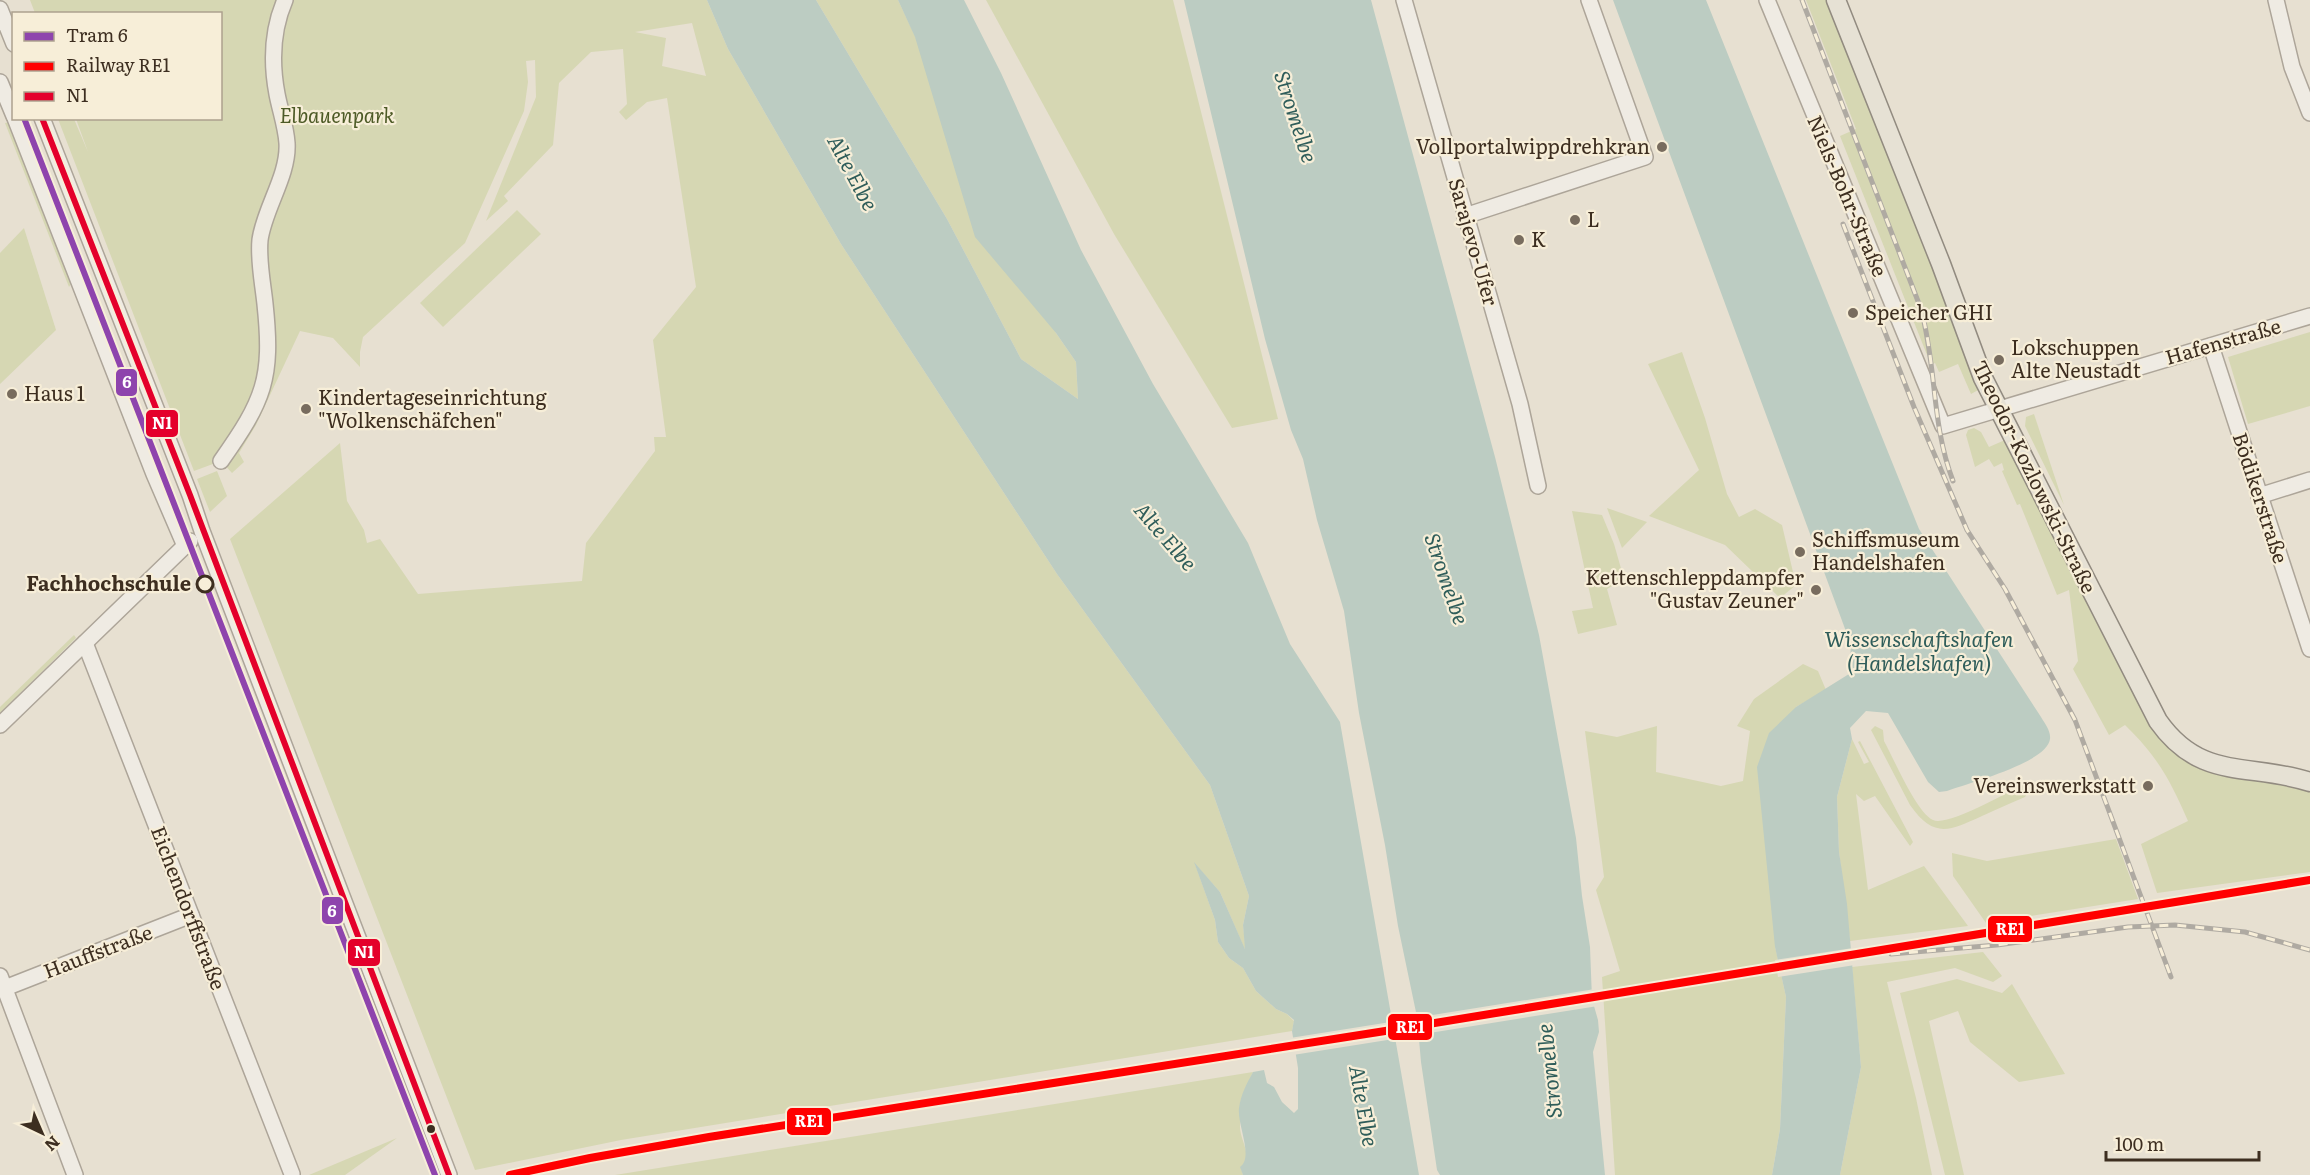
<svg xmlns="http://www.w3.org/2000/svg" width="2310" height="1175" font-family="Literata,serif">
  <rect width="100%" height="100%" fill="#e7e0d1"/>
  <!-- green -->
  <g fill="#d6d7b3" fill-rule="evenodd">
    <path d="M30,0h677l21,49 113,195 216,330 153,211 39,111 -6,29 3,27 -26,-60 -25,-28 20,56 3,22 11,16 14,10 13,23 20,18 11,5 7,7 -2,10 -671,109 -146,30 -245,-631 110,-96 7,58 17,29 3,13 13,-4 38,55 164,-13 4,-38 69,-92 -1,-14h12l-13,-97 43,-53 -29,-189 -20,4 -21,18 -7,-8 8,-8 -4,-55 -32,3 -32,31 -6,62 -49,51 4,5 -22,20 50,-124 -1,-37 -9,1 2,21 -4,29 -59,132 -102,94 -3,15v15l-27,-29 -33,-7 -44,94 -17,28 5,9 -12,11 -11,-12 -27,10 -136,-352h16l14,33 -12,-33 144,-1v-104l-185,-1zM692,23l14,53 -44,-10 4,-28 -31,-6z"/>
    <polygon points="816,0 898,0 1056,333 1076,362 1078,399 1021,359 947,219"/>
    <polygon points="986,0 1173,0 1278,419 1232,428 1114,234"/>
    <path d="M1806,0h22c19,58 45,114 68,171 28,72 53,146 84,218l-9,5 -13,-30 -19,8 -4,-9 -4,2 -91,-229 16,-7z"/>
    <polygon points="9,122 71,284 69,287 5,123"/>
    <polygon points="517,210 541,234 443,327 420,303"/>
    <polygon points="24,228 56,330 0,384 0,253"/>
    <polygon points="2310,332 2310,406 2248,424 2228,357"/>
    <polygon points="1682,352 1705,418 1727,494 1739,517 1755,509 1782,525 1796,585 1780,598 1725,545 1649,516 1699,470 1648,364"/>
    <polygon points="2034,414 2064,505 2025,426 2026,417"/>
    <path d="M1974,428l7,4 8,15 16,-7 157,297 148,52v83l-153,21 -16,-49 47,-23c-18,-41 -30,-64 -63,-96l-16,10 -36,-66 5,-8 -9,-71 -12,5 -37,-91 -3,1 -15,-34 2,-1 -2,-7 -8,4 -5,-8 -14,8 -9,-32 2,-5z"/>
    <polygon points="217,471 227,496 210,512 197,479"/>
    <polygon points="1607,508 1647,522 1622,548"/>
    <polygon points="1572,511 1602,515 1614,544 1624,579 1607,589 1617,625 1578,634 1572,611 1593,608"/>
    <polygon points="74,635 76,638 0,713 0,707"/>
    <polygon points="1803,664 1818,671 1826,690 1796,707 1775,946 1786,997 1780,1129 1772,1175 1615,1175 1602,977 1620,971 1596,890 1604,877 1585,731 1617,737 1657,726 1656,772 1721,786 1743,781 1750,731 1737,726 1754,699"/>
    <path d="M1875,726l8,4 1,11c10,18 32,71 49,79 15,7 77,-29 94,-38l3,7 -5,8c-15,6 -29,13 -43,19 -33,15 -48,23 -72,-11l-39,-75z"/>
    <polygon points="1852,739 1864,764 1869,762 1858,742 1860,741 1913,842 1910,846 1875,796 1864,801 1856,794 1868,890 1924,866 1968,926 1850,941 1839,852 1837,797"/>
    <polygon points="2116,839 2138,899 1986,923 1953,876 1952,853 1987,861"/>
    <polygon points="1983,952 2002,976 1993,982 1955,968 1887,982 1916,1098 1932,1175 1840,1175 1861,1067 1852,967"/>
    <polygon points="1957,979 2002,993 2012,984 2065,1074 2019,1082 1970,1042 1958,1011 1929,1021 1964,1175 1945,1175 1900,993"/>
    <path d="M1253,1072c-9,18 -13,34 -13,55 0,14 14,29 1,41l2,7h-628z"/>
    <polygon points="397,1138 345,1175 309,1175"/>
  </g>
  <!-- water -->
  <g fill="#bcccc2">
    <path d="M707,0h109l131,219 74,140 57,40 -2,-37 -20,-29 -81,-96 -60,-200 -17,-37h66l37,73 80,177 72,134 95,159 42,101 50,78 79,453h-176l-3,-8c14,-10 -3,-42 -1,-59 2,-14 8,-25 14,-36l11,-2 3,13 7,4 8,15 12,11 4,-4v-41l-6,-37 2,-11 -7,-6 -11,-5 -20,-18 -13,-23 -14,-10 -11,-16 -3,-22 -21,-58 26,30 25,57 -2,-24 6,-29 -39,-111 -153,-211 -216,-330 -113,-195z"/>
    <polygon points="1184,0 1371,0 1495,457 1539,635 1576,838 1582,896 1590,947 1592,999 1598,1020 1599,1032 1593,1052 1605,1175 1440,1175 1437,1170 1421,1062 1417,1017 1398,926 1385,845 1359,713 1344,611 1317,520 1303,459 1291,430 1265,339"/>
    <path d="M1613,0h93l213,529 122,188c4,7 10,14 9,22 -3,24 -82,44 -103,52l-8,1 -11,-10 -40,-69 -22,-2 -16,17 2,11 -15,58 2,55 8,52 14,163 -21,108h-68l8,-46 6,-132 -11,-50 -18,-180 12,-34 27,-26 53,-33 2,-29z"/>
  </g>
  <!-- pier -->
  <g fill="#e7e0d1">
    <polygon points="1853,948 1855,965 1778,977 1775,960"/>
    <polygon points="1595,989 1598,1006 1417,1035 1414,1018"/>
    <polygon points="1397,1021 1400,1038 1293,1055 1290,1038"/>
  </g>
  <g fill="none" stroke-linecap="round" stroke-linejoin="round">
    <!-- minor casing -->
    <g stroke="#ada599" stroke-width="18">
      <g id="minor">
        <polyline points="1404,0 1520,404 1538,486"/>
        <polyline points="1767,0 1943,426 2310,316"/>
        <polyline points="2276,0 2292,67 2310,113"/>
        <polyline points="0,9 14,44"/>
        <polyline points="0,82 14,116"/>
        <polyline points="15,118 154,474 185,546"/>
        <polyline points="42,118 190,495 202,531 449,1175"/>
        <polyline points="1465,216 1645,157 1589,0"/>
        <polyline points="2211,346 2310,649"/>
        <path d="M221,461c43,-61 52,-82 44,-157 -2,-20 -7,-43 -5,-64 4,-31 29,-65 27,-97 -1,-16 -7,-33 -10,-49 -6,-32 -5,-64 8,-94"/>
        <polyline points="2259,496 2310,480"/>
        <polyline points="85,643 292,1174"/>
        <polyline points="0,725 190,541"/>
        <polyline points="0,976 75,1175"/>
        <polyline points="5,988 191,915"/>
      </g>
    </g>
    <!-- major casing -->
    <g stroke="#928b80" stroke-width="21">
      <path id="major" d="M1836,0l105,264 42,114 175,343c43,61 91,41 152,61"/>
    </g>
    <!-- minor -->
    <use href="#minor" stroke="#efebe3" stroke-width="15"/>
    <!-- major -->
    <use href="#major" stroke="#e6e1d4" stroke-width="18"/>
    <!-- rail casing -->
    <g stroke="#afaaa2" stroke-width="5">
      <g id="rail">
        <path d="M1802,0l119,309c16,59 10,114 32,172"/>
        <polyline points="1843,224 1914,407 1967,530 2005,589 2075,720 2171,977"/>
        <polyline points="1891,954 1997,945 2128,927 2175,925 2245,932 2310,950"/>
      </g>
    </g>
    <!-- rail -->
    <use href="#rail" stroke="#f7eed8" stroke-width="3" stroke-dasharray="9" stroke-linecap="butt"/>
    <!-- bus-1 casing -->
    <g stroke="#f7eed8" stroke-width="10">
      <polyline id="bus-1" points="42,118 190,495 449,1175"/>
    </g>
    <!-- bus-1 -->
    <use href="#bus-1" stroke="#e4002b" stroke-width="6"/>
    <!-- rail-1 casing -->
    <g stroke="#f7eed8" stroke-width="12">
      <polyline id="rail-1" points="510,1175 590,1158 709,1137 1398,1029 2310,880"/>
    </g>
    <!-- rail-1 -->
    <use href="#rail-1" stroke="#f00" stroke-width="8"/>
    <!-- tram-1 casing -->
    <g stroke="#f7eed8" stroke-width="10">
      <polyline id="tram-1" points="24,118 435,1175"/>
    </g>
    <!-- tram-1 -->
    <use href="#tram-1" stroke="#8e44ad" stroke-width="6"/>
  </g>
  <!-- markers -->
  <g fill="#786c5e" stroke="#f7eed8" stroke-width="2">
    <circle cx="1662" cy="147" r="6"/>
    <circle cx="1575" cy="220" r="6"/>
    <circle cx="1519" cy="240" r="6"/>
    <circle cx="1853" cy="313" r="6"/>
    <circle cx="1999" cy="360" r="6"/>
    <circle cx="12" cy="394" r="6"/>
    <circle cx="306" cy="409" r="6"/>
    <circle cx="1800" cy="552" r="6"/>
    <circle cx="1816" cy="590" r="6"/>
    <circle cx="2148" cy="786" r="6"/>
  </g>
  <circle fill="#f7eed8" stroke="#3d2e20" stroke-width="3" cx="205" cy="584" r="8"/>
  <circle fill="#3d2e20" stroke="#f7eed8" stroke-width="2" cx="431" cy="1129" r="5"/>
  <g text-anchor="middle" stroke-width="4.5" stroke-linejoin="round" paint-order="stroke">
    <!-- park labels -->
    <g font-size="20" font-style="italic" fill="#4d5a26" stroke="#f7eed8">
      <text x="337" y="123">Elbauenpark</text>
    </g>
    <!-- poi labels -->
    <g font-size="20" fill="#3d2e20" stroke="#f7eed8" text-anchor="start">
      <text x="1650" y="154" text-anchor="end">Vollportalwippdrehkran</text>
      <text x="1587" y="227">L</text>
      <text x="1531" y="247">K</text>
      <text x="1865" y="320">Speicher GHI</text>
      <text x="2011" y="355">Lokschuppen<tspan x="2011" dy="23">Alte Neustadt</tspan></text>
      <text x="24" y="401">Haus 1</text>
      <text x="318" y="405">Kindertageseinrichtung<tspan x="318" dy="23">"Wolkenschäfchen"</tspan></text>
      <text x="1812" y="547">Schiffsmuseum<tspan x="1812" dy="23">Handelshafen</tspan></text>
      <text x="1804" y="585" text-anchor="end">Kettenschleppdampfer<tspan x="1804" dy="23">"Gustav Zeuner"</tspan></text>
      <text x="2136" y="793" text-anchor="end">Vereinswerkstatt</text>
    </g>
    <!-- street labels -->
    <g font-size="20" fill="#3d2e20" stroke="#f7eed8">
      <text transform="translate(1847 196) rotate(67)" y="7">Niels-Bohr-Straße</text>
      <text transform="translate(1473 242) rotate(74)" y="7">Sarajevo-Ufer</text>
      <text transform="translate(2223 342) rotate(-16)" y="7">Hafenstraße</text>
      <text transform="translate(2034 477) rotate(64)" y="7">Theodor-Kozlowski-Straße</text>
      <text transform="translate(2260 498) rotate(72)" y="7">Bödikerstraße</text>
      <text transform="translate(188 908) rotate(69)" y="7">Eichendorffstraße</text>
      <text transform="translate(98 952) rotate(-21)" y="7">Hauffstraße</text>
    </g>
    <!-- stop labels -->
    <g font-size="20" font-weight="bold" fill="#3d2e20" stroke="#f7eed8" text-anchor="end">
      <text x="191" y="591">Fachhochschule</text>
    </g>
    <!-- water labels -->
    <g font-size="21" font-style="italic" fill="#2f5d5a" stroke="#f7eed8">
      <text transform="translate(1295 117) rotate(72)" y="7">Stromelbe</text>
      <text transform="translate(852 173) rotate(62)" y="7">Alte Elbe</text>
      <text transform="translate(1165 537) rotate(49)" y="7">Alte Elbe</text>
      <text transform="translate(1446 579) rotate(71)" y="7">Stromelbe</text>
      <text x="1919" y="647">Wissenschaftshafen<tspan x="1919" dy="24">(Handelshafen)</tspan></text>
      <text transform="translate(1550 1071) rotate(-96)" y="7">Stromelbe</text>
      <text transform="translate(1363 1106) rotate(80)" y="7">Alte Elbe</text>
    </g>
  </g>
  <g stroke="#f7eed8" stroke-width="2">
    <rect x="115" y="368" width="23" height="29" rx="6" fill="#8e44ad"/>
    <rect x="145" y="409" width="34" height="29" rx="6" fill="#e4002b"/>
    <rect x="321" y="896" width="23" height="29" rx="6" fill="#8e44ad"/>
    <rect x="1987" y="915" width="46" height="28" rx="6" fill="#f00"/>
    <rect x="347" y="938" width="34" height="29" rx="6" fill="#e4002b"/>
    <rect x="1387" y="1013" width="46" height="28" rx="6" fill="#f00"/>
    <rect x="786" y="1107" width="46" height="29" rx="6" fill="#f00"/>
  </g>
  <g font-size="16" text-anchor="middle" font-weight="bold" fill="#fff">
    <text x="127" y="388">6</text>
    <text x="162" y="429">N1</text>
    <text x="332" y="917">6</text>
    <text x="2010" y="935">RE1</text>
    <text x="364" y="958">N1</text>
    <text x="1410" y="1033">RE1</text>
    <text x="809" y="1127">RE1</text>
  </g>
  <!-- legend -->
  <rect x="12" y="12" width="210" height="108" fill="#f7eed8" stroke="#ada18e" stroke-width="1.5"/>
  <rect x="24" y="32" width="30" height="9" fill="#8e44ad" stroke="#ada18e" stroke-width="1.5"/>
  <text x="66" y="42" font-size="18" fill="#3d2e20">Tram 6</text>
  <rect x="24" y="62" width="30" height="9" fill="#ff0000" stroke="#ada18e" stroke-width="1.5"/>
  <text x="66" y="72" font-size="18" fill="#3d2e20">Railway RE1</text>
  <rect x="24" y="92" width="30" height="9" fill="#e4002b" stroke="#ada18e" stroke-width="1.5"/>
  <text x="66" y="102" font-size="18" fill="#3d2e20">N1</text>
  <!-- north arrow -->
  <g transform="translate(42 1133) rotate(136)" stroke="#f7eed8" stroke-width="4.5" paint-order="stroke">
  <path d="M0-4.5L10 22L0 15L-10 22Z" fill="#3d2e20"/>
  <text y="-9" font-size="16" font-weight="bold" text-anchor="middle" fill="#3d2e20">N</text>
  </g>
  <!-- scale -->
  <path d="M2106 1151v9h153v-9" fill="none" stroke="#3d2e20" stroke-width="3"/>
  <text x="2115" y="1151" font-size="18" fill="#3d2e20" stroke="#f7eed8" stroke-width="4.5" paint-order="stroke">100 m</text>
</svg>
